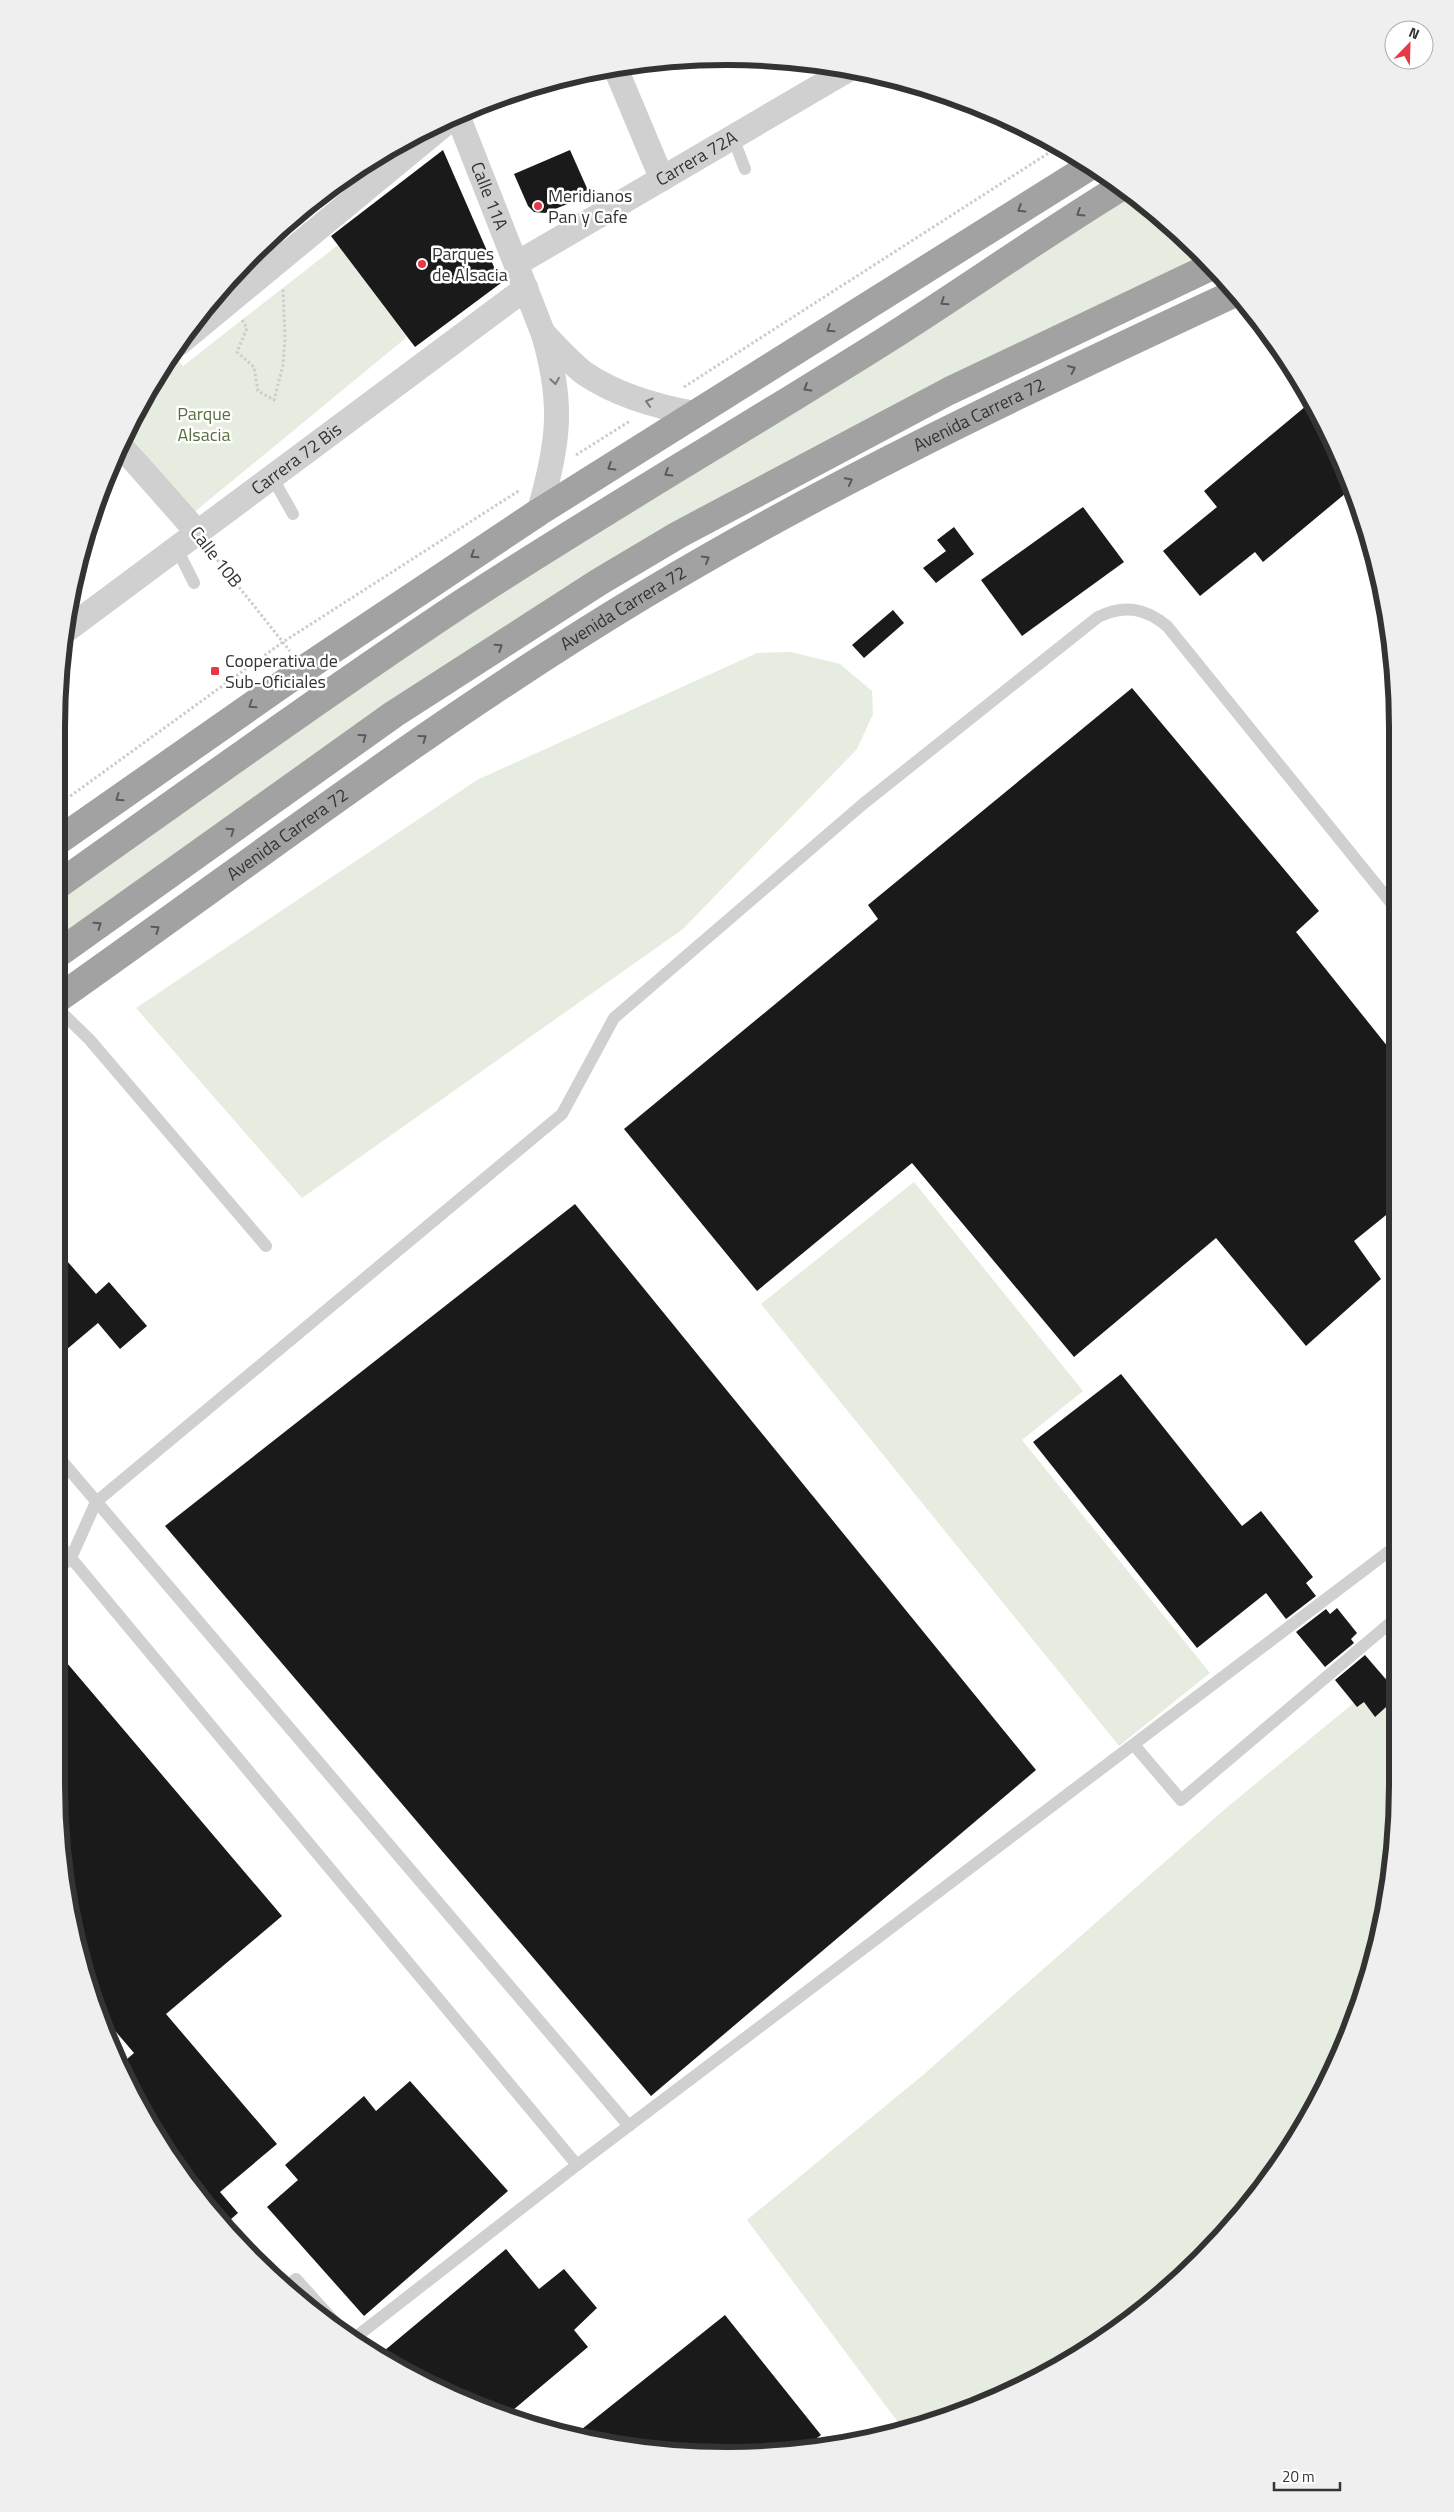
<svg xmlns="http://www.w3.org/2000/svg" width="1454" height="2512" font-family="'Titillium Web',sans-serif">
  <rect width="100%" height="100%" fill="#fff"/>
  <!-- green -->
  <g fill="#e6ecdf">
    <polygon points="1132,196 1206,259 952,376 59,938 58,898 409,650"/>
    <polygon points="338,245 407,337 192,514 130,435 169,355 171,352 183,366"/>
    <polygon points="791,652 840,664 872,691 873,714 857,749 683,929 302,1198 136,1008 477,780 757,653"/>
    <polygon points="914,1182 1083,1391 1022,1440 1210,1673 1119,1746 761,1304"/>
    <polygon points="1396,1668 1396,1829 1362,2000 1285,2157 1231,2227 1136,2317 983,2405 903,2429 747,2220 923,2075 1225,1809"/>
  </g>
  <!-- building -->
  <g fill="#1a1a1a">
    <polygon points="443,150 501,283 415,347 331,236"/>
    <polygon points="570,150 590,195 545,213 534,212 528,206 514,174"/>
    <polygon points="1312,401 1352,488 1263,562 1255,552 1200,596 1163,551 1217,507 1204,491"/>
    <polygon points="1083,507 1124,562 1022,636 981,580"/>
    <polygon points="954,527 974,554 936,583 923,568 946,551 937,540"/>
    <polygon points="893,610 904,623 864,658 852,645"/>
    <polygon points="1132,688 1319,911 1296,932 1396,1057 1396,1207 1354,1241 1381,1279 1306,1346 1216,1238 1074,1357 912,1163 757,1291 624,1129 878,919 868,905"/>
    <polygon points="575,1204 1036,1770 651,2096 165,1526"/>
    <polygon points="60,1253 96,1294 109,1282 147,1326 120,1349 98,1323 60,1355"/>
    <polygon points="1121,1374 1242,1526 1261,1511 1313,1577 1306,1583 1316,1596 1286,1619 1266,1593 1197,1648 1033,1442"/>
    <polygon points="1337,1608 1357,1633 1351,1639 1354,1643 1325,1667 1296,1632 1326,1609 1330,1614"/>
    <polygon points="1365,1655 1396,1691 1396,1698 1375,1717 1364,1702 1357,1707 1335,1680"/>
    <polygon points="61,1656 282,1916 166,2014 277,2144 220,2192 238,2213 223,2226 195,2193 126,2082 119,2066 134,2053 94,2006 92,2000 62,1873"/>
    <polygon points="410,2081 508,2191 364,2316 267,2207 298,2180 285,2165 364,2096 376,2111"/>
    <polygon points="506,2249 539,2289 564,2269 597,2308 574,2330 588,2347 507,2415 431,2387 378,2356"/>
    <polygon points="725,2315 821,2435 801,2450 771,2454 640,2450 572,2437"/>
  </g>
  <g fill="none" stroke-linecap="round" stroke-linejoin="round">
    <!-- path -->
    <g stroke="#cdcdcd" stroke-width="3" stroke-dasharray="2.5 2.5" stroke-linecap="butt">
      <polyline points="242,320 247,328 237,352 254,367 258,391 274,400 283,365 285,339 283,288"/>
      <polyline points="684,387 1058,147"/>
      <polyline points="576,455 630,421"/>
      <polyline points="211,552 290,651"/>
      <polyline points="58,805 283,642 520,490"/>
    </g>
    <!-- service -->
    <g stroke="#d0d0d0" stroke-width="12">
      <polyline points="733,138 745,169"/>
      <polyline points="272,477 293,514"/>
      <polyline points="177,549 194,583"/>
      <polyline points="59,1010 89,1039 266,1246"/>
      <polyline points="61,1460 629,2126"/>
      <polyline points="61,1546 577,2165"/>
      <path d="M61,1567l10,-9 25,-56 466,-388 52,-96 249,-214 235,-187c26,-13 47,-9 69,9l229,283"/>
      <polyline points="1134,1745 1181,1800 1396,1618"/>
      <polyline points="286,2287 296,2279 350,2339"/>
      <polyline points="352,2340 577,2165 1396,1546"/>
    </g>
    <!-- minor -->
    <g stroke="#d0d0d0" stroke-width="25">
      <polyline points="615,67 662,179"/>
      <path id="s1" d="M457,114l86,219c21,70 16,110 -4,179"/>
      <path id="s2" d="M516,264l335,-196"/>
      <path d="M545,335c12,13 25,27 39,38 33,23 74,34 113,41"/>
      <polyline points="178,344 453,117"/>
      <polyline points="123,448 198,533"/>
      <path id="s3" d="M68,629l458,-341"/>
    </g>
    <!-- trunk -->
    <g stroke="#a2a2a2" stroke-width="28">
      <polyline points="58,841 304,669 539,512 1092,165"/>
      <path d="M58,885c134,-95 267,-191 404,-282 139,-91 283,-174 424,-263 79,-50 155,-104 235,-153"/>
      <polyline points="59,953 394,714 599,582 678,535 949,391 1212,266"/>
      <path id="s4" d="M59,998c193,-136 382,-281 585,-403 189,-114 389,-208 589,-301"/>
    </g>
  </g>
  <!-- one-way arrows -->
  <defs><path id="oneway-chevron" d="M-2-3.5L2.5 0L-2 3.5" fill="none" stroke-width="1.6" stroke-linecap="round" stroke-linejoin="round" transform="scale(1.25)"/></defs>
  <g stroke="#5a5a5a">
    <use href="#oneway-chevron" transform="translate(1021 209) rotate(148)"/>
    <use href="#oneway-chevron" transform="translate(1080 213) rotate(148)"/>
    <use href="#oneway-chevron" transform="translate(944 302) rotate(146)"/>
    <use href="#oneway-chevron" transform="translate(830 329) rotate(147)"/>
    <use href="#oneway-chevron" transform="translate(1072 369) rotate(-25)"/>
    <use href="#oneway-chevron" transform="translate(807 388) rotate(149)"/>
    <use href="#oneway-chevron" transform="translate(611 467) rotate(148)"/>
    <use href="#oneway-chevron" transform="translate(668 473) rotate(148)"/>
    <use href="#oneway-chevron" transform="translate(849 481) rotate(-28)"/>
    <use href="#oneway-chevron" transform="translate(474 555) rotate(147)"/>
    <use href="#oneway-chevron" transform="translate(706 559) rotate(-30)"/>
    <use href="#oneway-chevron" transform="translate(499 647) rotate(-33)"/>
    <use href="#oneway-chevron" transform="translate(252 705) rotate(146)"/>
    <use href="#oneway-chevron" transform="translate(363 737) rotate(-36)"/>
    <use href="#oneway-chevron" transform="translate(423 738) rotate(-36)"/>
    <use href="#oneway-chevron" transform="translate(119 798) rotate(145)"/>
    <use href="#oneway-chevron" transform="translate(231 831) rotate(-35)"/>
    <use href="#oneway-chevron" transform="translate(98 925) rotate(-35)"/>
    <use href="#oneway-chevron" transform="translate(156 929) rotate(-35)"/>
  </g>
  <g stroke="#7a7a7a">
    <use href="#oneway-chevron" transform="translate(555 381) rotate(81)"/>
    <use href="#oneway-chevron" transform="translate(649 402) rotate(-163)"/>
  </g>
  <!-- markers -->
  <g fill="#e63946" stroke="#fff" stroke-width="2">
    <circle cx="538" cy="206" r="5"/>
    <circle cx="422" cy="264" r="5"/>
    <rect x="210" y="666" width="10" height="10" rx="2.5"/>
  </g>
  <g text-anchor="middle" stroke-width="5" stroke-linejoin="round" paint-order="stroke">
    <!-- street labels -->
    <g font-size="18" fill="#333" stroke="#fff">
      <text dy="6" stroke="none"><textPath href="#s2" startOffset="209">Carrera 72A</textPath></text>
      <text dy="6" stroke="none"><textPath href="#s1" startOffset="88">Calle 11A</textPath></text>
      <text dy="6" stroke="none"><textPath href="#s4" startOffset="1091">Avenida Carrera 72</textPath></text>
      <text dy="6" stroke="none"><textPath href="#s3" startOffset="285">Carrera 72 Bis</textPath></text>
      <text transform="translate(216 557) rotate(52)" y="6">Calle 10B</text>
      <text dy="6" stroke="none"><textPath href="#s4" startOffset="686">Avenida Carrera 72</textPath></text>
      <text dy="6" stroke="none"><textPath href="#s4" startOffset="281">Avenida Carrera 72</textPath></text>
    </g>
    <!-- poi labels -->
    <g font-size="18" fill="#333" stroke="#fff" text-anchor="start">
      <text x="548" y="202">Meridianos<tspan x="548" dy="21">Pan y Cafe</tspan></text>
      <text x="432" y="260">Parques<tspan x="432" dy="21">de Alsacia</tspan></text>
      <text x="225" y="667">Cooperativa de<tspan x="225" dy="21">Sub-Oficiales</tspan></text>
    </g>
    <!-- park labels -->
    <g font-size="18" fill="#56703f" stroke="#fff">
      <text x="204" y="420">Parque<tspan x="204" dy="21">Alsacia</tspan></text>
    </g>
  </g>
  <!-- crop -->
  <path d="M0 0H1454V2512H0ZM727 65H727A662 662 0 0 1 1389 727V1785A662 662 0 0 1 727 2447H727A662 662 0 0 1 65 1785V727A662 662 0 0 1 727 65Z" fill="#efefef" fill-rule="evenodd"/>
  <path fill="none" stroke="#333" stroke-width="6" d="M727 65H727A662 662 0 0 1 1389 727V1785A662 662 0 0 1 727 2447H727A662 662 0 0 1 65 1785V727A662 662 0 0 1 727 65Z"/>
  <!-- north arrow -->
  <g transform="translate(1409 45) rotate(23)"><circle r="24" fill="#ffffff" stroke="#adadad"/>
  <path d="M0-4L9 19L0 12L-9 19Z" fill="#e63946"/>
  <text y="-8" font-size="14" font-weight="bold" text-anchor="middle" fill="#333333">N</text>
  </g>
  <!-- scale -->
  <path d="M1274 2482v8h66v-8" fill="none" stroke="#333333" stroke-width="2.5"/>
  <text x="1282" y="2482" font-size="15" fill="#333333" stroke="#ffffff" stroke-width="4" paint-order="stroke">20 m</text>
</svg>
